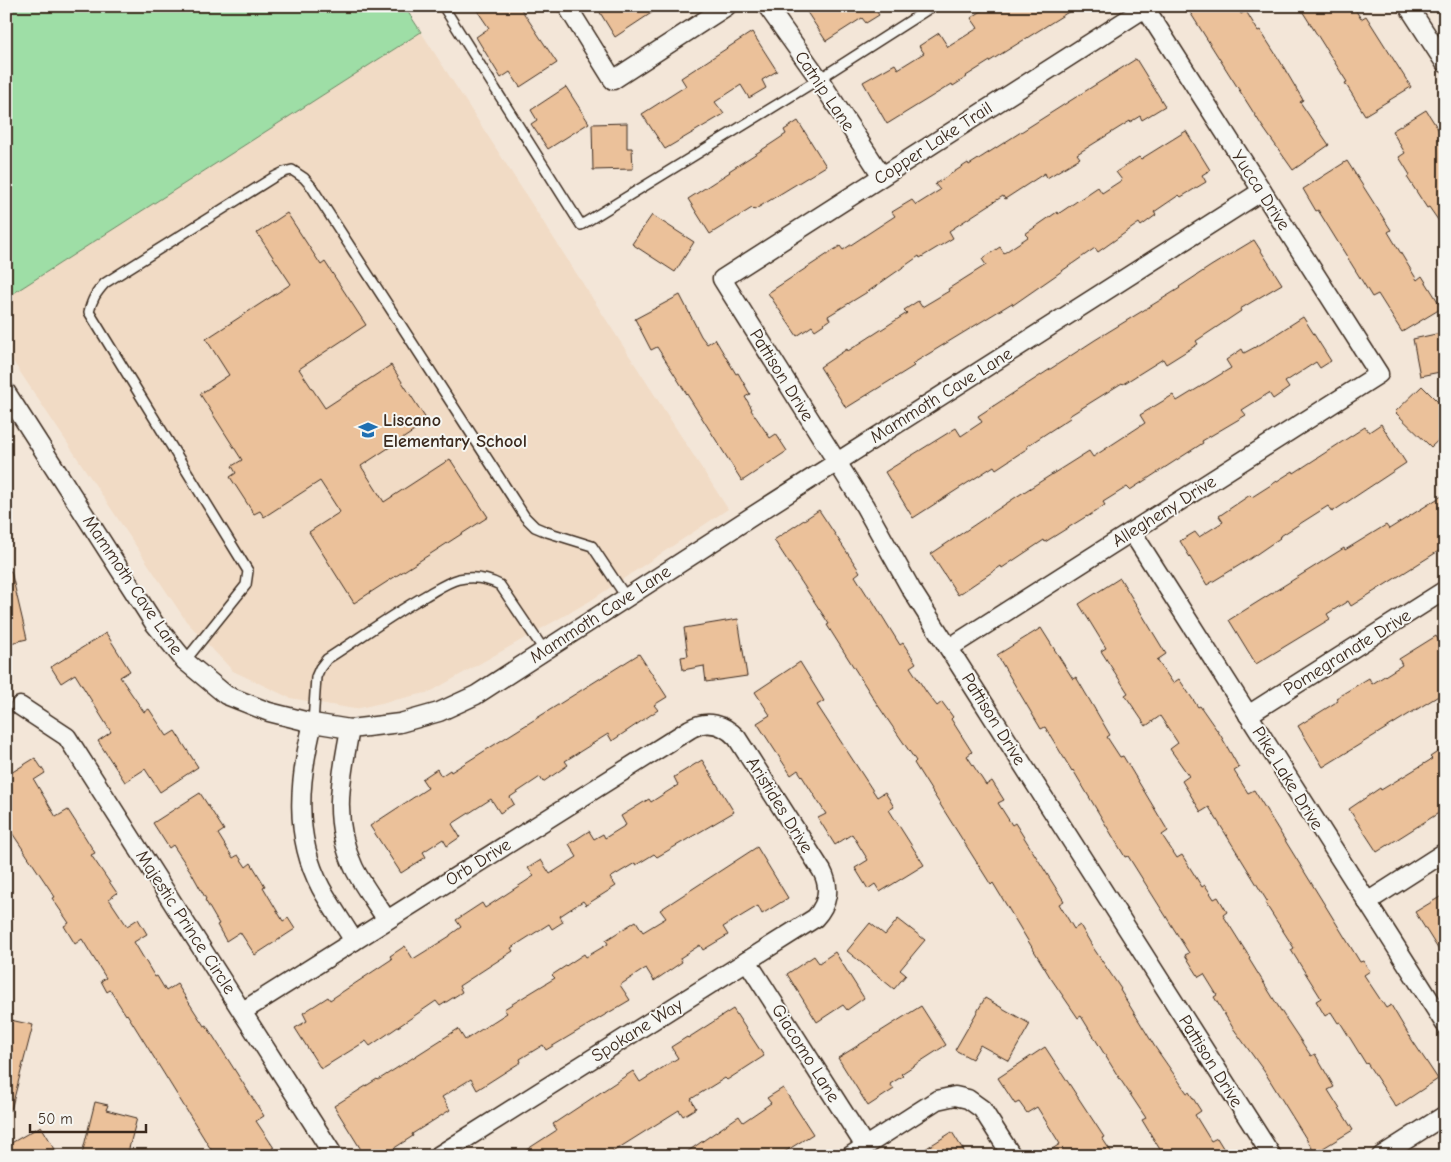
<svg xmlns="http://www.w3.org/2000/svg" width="1451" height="1162" font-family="'Comic Neue',sans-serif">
  <rect width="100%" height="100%" fill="#f3e6d8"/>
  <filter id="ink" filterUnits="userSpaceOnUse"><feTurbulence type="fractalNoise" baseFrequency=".02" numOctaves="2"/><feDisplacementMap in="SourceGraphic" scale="10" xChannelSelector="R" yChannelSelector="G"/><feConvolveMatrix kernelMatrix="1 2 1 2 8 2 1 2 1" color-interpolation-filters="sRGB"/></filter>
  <g filter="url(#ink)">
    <!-- built -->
    <polygon fill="#f1dbc5" points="421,32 728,509 590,601 430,692 355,709 290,698 233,671 186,621 6,351 6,298"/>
    <!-- green -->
    <polygon fill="#9edea6" stroke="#6c8462" points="6,6 404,6 421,32 6,298"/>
    <!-- building -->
    <g fill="#ebc19a" stroke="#3b2a1e">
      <polygon points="474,6 519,6 557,63 520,87 510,72 501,78 476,37 489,28"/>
      <polygon points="596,6 662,6 615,37"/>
      <polygon points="803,6 879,6 875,9 879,15 866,23 862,18 826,41"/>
      <polygon points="989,6 1078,6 966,76 967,77 953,86 952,84 887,124 863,82 895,64 898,69 924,53 919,46 939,33 948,47 978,28 971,18"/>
      <polygon points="1186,6 1236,6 1241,14 1246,11 1258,31 1260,30 1280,61 1303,100 1300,102 1329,145 1293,170 1262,126"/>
      <polygon points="1299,6 1353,6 1361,19 1366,16 1411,87 1365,115 1345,83 1347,82"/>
      <polygon points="752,32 777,71 762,80 766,88 749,98 741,85 715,102 724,114 665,149 642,114 686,86 681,78"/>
      <polygon points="1136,59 1165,106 1142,120 1140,116 1130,122 1130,121 1077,154 1080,158 1047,178 1045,173 1005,199 1003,196 949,231 953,238 920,258 919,256 869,291 828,316 830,320 815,330 812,326 797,336 768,293 840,246 843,250 895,216 892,212 912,200 916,205 940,190 935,184 968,163 969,165"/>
      <polygon points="566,87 589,123 548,149 531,124 537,120 531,110"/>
      <polygon points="1426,110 1445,140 1445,230 1429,207 1427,208 1407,177 1410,175 1399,157 1405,153 1392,131"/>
      <polygon points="798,121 826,166 754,210 752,208 710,234 688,199 730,172 729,171 774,142 786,134 784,130"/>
      <polygon points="627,123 627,148 632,148 633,169 593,170 592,124"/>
      <polygon points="1186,131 1210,170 1202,175 1206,182 1181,197 1179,195 1154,212 1156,215 1141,226 1139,223 1098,252 1095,248 1013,305 1012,303 912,364 914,366 846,408 820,367 847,349 848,351 907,313 904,310 918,301 922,307 949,291 948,289 986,265 982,259 1000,247 1004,253 1028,237 1025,234 1057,212 1058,214 1098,187 1102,193 1122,180 1116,172 1139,157 1141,159"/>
      <polygon points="1347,161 1391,230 1388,232 1417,280 1422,276 1442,308 1402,332 1378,294 1372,297 1318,210 1316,211 1303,189"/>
      <polygon points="287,213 321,265 325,262 366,325 299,369 325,408 391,365 428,422 361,466 384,502 450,459 488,517 354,603 309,532 340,512 320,481 264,517 260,511 254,514 230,477 236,473 232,466 242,460 200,394 229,375 206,339 291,284 257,233"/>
      <polygon points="652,215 694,242 675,272 632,244"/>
      <polygon points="1254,240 1282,284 1240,309 1241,311 1196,341 1198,344 1166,364 1163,359 1123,384 1122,383 1069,416 1070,418 1027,446 1028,448 996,469 994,466 913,518 885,472 956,428 961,436 982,422 978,416 1095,340 1180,288 1179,287 1211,266"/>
      <polygon points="680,295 701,336 707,344 715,339 736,374 738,373 750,394 745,397 752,409 751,410 770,438 776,434 787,451 742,481 657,347 651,350 635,319"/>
      <polygon points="1303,317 1331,361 1320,368 1316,362 1285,382 1289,388 1273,399 1269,393 1242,410 1246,415 1202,441 1203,443 1130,490 1127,487 1103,502 1105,505 1087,517 1087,516 1045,542 1044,540 1002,568 1001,566 958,595 931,554 1016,497 1089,451 1093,457 1145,423 1140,415 1173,395 1177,401 1231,368 1226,360 1242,349 1244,353 1261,344"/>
      <polygon points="1445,332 1445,371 1420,376 1413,339"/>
      <polygon points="1422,386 1445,409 1445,434 1431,447 1395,412"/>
      <polygon points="1381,424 1406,463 1332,512 1328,506 1279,537 1280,538 1248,560 1207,585 1180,541 1195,532 1199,537 1223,522 1219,516 1250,495 1252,497 1293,471 1294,473 1365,427 1369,432"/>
      <polygon points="1445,494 1445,547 1351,606 1348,601 1327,614 1330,619 1256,664 1229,620 1344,548 1345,550 1386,525 1389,529"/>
      <polygon points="819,510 860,572 855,576 869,598 871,598 900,645 903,643 916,663 910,667 927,693 937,706 942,702 953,717 951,719 972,752 967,756 986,785 992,781 1004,800 998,803 1012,825 1015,823 1064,901 1059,904 1074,929 1080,925 1094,949 1121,989 1120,990 1155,1047 1187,1093 1189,1092 1201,1111 1195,1115 1211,1141 1217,1138 1228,1156 1164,1156 1142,1120 1146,1118 1116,1073 1081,1016 1078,1018 1050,977 993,883 991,885 914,763 916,761 877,704 827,625 829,624 774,540"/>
      <polygon points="11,571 27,639 6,644 6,572"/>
      <polygon points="1120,578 1166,654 1157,660 1173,683 1179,679 1198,707 1200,706 1221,736 1239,768 1234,771 1248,793 1254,790 1360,962 1363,961 1370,971 1364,975 1386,1008 1391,1005 1410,1037 1438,1079 1396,1107 1367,1063 1366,1064 1340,1022 1338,1023 1331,1012 1325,1016 1316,1001 1321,998 1291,950 1294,948 1265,903 1267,901 1209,807 1201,812 1182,781 1189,776 1170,749 1178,743 1160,716 1146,726 1125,695 1128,693 1101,651 1106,648 1079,604"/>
      <polygon points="738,619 747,676 706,682 704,666 683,670 681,657 688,656 684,628"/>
      <polygon points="1041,628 1073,679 1076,677 1110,735 1107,737 1120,757 1123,756 1168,831 1162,835 1177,858 1182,855 1202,887 1205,885 1214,899 1218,897 1227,912 1223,915 1250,958 1249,959 1283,1014 1311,1056 1315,1054 1334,1087 1328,1090 1353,1130 1315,1153 1264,1071 1233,1028 1214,997 1217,995 1204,974 1199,977 1185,955 1189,953 1128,856 1125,857 1073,770 1072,771 1045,727 1041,729 997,655"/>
      <polygon points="106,633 130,671 120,677 144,712 149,709 167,736 175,731 198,767 160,792 145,769 125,782 98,741 111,732 75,674 61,683 51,667"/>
      <polygon points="1436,636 1445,650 1445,692 1323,767 1298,726 1338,701 1336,698 1369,678 1372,684 1402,665 1399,659"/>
      <polygon points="639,654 667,697 654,705 658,710 612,741 608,734 565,761 568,765 543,782 540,777 510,797 514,804 500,813 491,799 452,824 460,837 447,846 443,839 423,852 426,857 401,873 370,826 428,788 422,779 437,769 441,776 450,770 451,772"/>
      <polygon points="800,662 824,701 817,705 877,797 885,792 894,807 889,810 924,865 880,892 875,884 868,889 855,868 868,860 852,834 835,845 818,818 826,814 798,770 791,775 757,723 770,715 755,692"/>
      <polygon points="1445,747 1445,809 1377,852 1349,809 1380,788 1381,790 1432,759 1430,757"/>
      <polygon points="35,758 45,773 34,780 56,817 68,810 77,824 95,853 91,855 117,893 109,899 127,926 138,919 147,934 134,942 155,977 157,976 166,991 177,984 204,1026 206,1025 264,1116 256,1121 274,1148 272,1148 277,1156 215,1156 127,1014 126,1015 110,990 107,992 101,981 106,978 82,939 75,944 64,926 69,923 52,898 55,897 6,824 6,776"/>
      <polygon points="702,760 734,812 657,857 654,854 636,865 635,863 610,878 616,886 586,905 583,901 560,916 563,922 552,929 549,924 511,948 513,951 459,986 462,992 440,1006 436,1001 370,1046 366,1041 321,1069 295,1028 307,1021 303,1013 328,997 330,1000 392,959 390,956 405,946 413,959 450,936 450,935 461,927 456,920 482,903 485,908 534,876 528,868 541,860 550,874 577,857 569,844 589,831 594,839 603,834 605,838 626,825 621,816 649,799 651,802 678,785 674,777"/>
      <polygon points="200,793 224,830 218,834 233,858 238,855 246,867 251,863 265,886 263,887 283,921 288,918 295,929 255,955 240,932 226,941 217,925 219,924 205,900 206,899 191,872 173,845 169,848 153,823"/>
      <polygon points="757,847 788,898 762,914 758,906 723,927 728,935 703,950 700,945 680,958 682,962 654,981 646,968 620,985 630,1000 546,1050 543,1045 520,1059 521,1062 477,1090 471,1079 442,1097 450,1110 412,1134 413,1136 382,1156 365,1156 334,1106 377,1079 378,1080 458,1029 465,1040 507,1013 504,1009 555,978 552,975 584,954 586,957 608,944 606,940 636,921 643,932 666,918 660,910"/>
      <polygon points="1445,894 1445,960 1415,912"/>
      <polygon points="898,919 925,940 900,970 906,975 894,989 847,951 870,923 885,935"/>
      <polygon points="835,952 864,998 847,1010 843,1005 817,1022 787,974 814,956 819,963"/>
      <polygon points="985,998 1030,1024 1009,1061 980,1045 972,1059 955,1050"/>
      <polygon points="921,1006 946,1045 901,1074 903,1076 890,1084 894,1089 868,1106 838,1058"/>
      <polygon points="733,1009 764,1056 727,1080 725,1078 691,1099 696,1108 683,1116 679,1110 606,1156 517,1156 557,1130 553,1124 633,1071 640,1082 678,1058 671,1047 687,1037 688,1038"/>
      <polygon points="6,1019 33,1025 11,1110 6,1110"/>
      <polygon points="1045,1047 1104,1137 1102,1138 1114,1156 1041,1156 1060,1144 1037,1107 1027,1113 1019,1102 1015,1104 998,1078"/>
      <polygon points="783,1088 813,1134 778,1156 681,1156 739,1116 743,1122 771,1103 767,1098"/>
      <polygon points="95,1102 108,1105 106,1110 137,1118 127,1156 90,1156 82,1154"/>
      <polygon points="41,1126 59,1156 6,1156 6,1146"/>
      <polygon points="952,1132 967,1156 914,1156"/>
    </g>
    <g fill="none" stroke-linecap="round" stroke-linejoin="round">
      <!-- service casing -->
      <g stroke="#3b2a1e" stroke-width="12">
        <g id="service">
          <polyline points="443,6 581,225 819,79 933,6"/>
          <path d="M185,661l61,-76 2,-14 -159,-259c3,-13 7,-19 16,-29l169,-106 10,-5 8,-2 12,8 7,8 214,331 10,10 12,5 45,14 34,51"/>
          <path d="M313,723l3,-46 4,-9 7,-9c33,-21 64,-44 98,-63 11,-6 22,-14 34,-17 15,-3 28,-1 41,6l44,65"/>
        </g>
      </g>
      <!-- minor casing -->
      <g stroke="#3b2a1e" stroke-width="21">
        <g id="minor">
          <polyline points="567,6 613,80 727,6"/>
          <polyline points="767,6 819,79 882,176"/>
          <polyline points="1408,6 1445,63"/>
          <polyline points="1145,8 722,279 864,505 911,589 1272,1156"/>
          <polyline points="6,392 154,623 185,661 226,695 269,712 313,723 350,729 400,723 439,712 476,695 751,517 1262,191"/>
          <polyline points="1132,532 1445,1024"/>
          <polyline points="949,648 1379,374 1144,6"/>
          <polyline points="20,706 67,737 334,1156"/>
          <polyline points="1248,715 1445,590"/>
          <path d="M313,723c-14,56 -20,112 8,165 10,18 22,35 33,53"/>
          <path d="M350,729c-9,49 -19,91 4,139 9,18 22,35 33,52"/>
          <polyline points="1367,902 1445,852"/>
          <polyline points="747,961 865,1146"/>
          <path d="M243,1011l447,-282c17,-10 34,-5 47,9l85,133c9,17 6,33 -7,47l-377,238"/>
          <polyline points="850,1156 937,1100 955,1096 968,1099 982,1109 1012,1156"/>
          <polyline points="1381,1156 1445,1115"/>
        </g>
      </g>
      <!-- service -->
      <use href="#service" stroke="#f6f6f2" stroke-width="9"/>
      <!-- minor -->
      <use href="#minor" stroke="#f6f6f2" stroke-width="18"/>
    </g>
  </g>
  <!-- icons -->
  <defs>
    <g id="school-bare" transform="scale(1.5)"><path d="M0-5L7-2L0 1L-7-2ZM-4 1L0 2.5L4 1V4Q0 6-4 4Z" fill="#1f6fb2" stroke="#f6f6f2" stroke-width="2.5" paint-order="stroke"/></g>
  </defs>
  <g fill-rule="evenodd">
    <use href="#school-bare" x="368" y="430"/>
  </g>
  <g text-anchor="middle" stroke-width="4" stroke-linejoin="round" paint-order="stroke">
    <!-- street labels -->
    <g font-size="18" fill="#3b2a1e" stroke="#f6f6f2">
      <text transform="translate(825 91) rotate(56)" y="6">Catnip Lane</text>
      <text transform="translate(933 143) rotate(-33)" y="6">Copper Lake Trail</text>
      <text transform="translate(1261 190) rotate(57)" y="6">Yucca Drive</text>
      <text transform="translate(782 375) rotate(58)" y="6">Pattison Drive</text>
      <text transform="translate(941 395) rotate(-32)" y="6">Mammoth Cave Lane</text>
      <text transform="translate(1164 511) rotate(-32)" y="6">Allegheny Drive</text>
      <text transform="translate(133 585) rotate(56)" y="6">Mammoth Cave Lane</text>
      <text transform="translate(600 614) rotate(-33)" y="6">Mammoth Cave Lane</text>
      <text transform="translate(1347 652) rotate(-32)" y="6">Pomegranate Drive</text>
      <text transform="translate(994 719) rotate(58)" y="6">Pattison Drive</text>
      <text transform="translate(1288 778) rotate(58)" y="6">Pike Lake Drive</text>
      <text transform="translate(780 805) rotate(58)" y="6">Aristides Drive</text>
      <text transform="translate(478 862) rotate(-32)" y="6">Orb Drive</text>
      <text transform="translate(186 922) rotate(57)" y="6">Majestic Prince Circle</text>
      <text transform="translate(637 1030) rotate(-32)" y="6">Spokane Way</text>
      <text transform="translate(806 1053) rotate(58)" y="6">Giacomo Lane</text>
      <text transform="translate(1211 1061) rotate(58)" y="6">Pattison Drive</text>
    </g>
    <!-- poi labels -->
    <g font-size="18" font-weight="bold" fill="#3b2a1e" stroke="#f6f6f2" text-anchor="start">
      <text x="383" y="426">Liscano<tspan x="383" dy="21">Elementary School</tspan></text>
    </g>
  </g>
  <!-- margin -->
  <rect width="1451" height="1162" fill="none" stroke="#f6f6f2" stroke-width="25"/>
  <rect x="12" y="12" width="1426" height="1137" fill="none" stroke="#3b2a1e" stroke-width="2" filter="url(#ink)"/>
  <!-- scale -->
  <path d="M30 1124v8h116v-8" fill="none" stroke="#3b2a1e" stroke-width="2.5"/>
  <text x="38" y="1124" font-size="15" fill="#3b2a1e" stroke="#f6f6f2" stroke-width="4" paint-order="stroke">50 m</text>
</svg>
